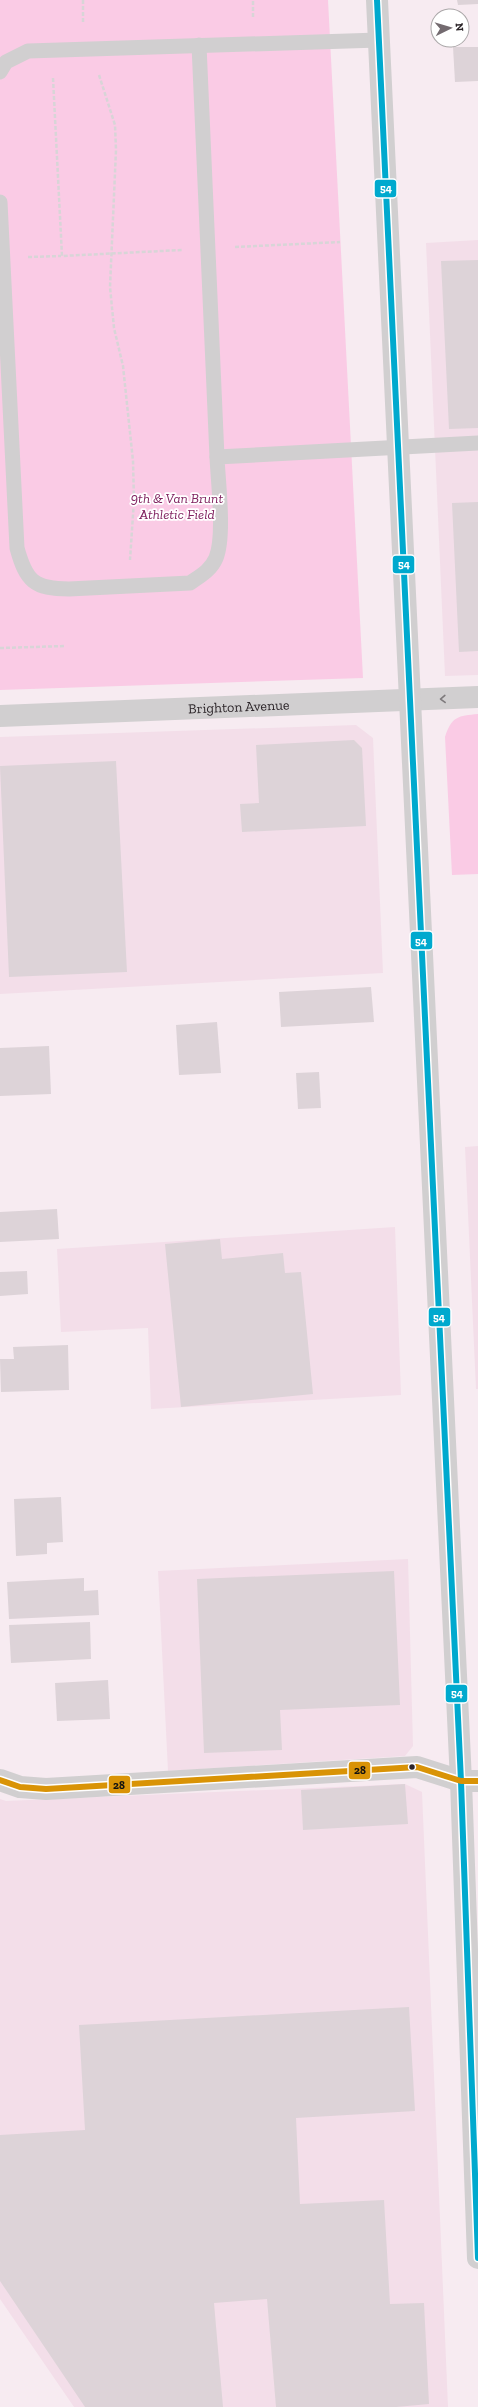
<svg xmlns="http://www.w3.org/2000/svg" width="478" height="2407" font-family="'Zilla Slab',serif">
  <rect width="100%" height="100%" fill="#f7ebf1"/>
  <!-- built -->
  <g fill="#f3dee9">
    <polygon points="478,240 478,675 445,676 426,243"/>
    <polygon points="356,725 373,738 383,973 0,994 0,737"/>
    <polygon points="478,1146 478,1389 476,1389 465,1147"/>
    <polygon points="395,1227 401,1395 151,1409 148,1328 61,1332 57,1249"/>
    <polygon points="408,1559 413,1746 405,1756 168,1771 158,1571"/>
    <polygon points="405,1784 422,1792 448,2407 74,2407 0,2299 0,1799 6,1801"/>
  </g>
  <!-- green -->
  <g fill="#facbe5">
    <polygon points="0,0 328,0 363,678 0,690"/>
    <path d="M478,714v160l-26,1 -7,-138c7,-21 13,-21 33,-23z"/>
  </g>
  <!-- building -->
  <g fill="#ddd3d8">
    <polygon points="457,0 478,0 478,4 458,5"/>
    <polygon points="453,47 478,47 478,81 455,82"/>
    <polygon points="478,260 478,428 449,429 441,261"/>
    <polygon points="478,502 478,651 459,652 452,503"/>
    <polygon points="354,740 362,748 366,826 242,832 240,804 259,803 256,745"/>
    <polygon points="116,761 127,972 9,977 0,766"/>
    <polygon points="371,987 374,1022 281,1027 279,992"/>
    <polygon points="217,1022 221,1073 179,1075 176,1025"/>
    <polygon points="49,1046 51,1094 0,1096 0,1048"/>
    <polygon points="319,1072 321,1108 298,1109 296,1073"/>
    <polygon points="57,1209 59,1239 0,1242 0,1212"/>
    <polygon points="220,1239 222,1259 283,1253 285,1273 301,1272 313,1394 181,1407 165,1244"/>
    <polygon points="27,1271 28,1294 0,1296 0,1272"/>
    <polygon points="68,1345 69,1390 1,1392 0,1359 14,1359 13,1347"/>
    <polygon points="61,1497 63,1542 47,1543 47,1554 16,1556 14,1499"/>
    <polygon points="394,1571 400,1705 280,1710 282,1750 204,1753 197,1579"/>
    <polygon points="84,1578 84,1591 98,1590 99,1615 9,1619 7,1582"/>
    <polygon points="90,1622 91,1659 11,1663 9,1625"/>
    <polygon points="108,1680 110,1719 57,1721 55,1683"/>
    <polygon points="405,1784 408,1824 303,1830 301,1790"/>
    <polygon points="409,2007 415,2111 296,2118 300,2204 384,2200 390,2304 424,2303 429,2404 396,2407 276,2407 267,2299 214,2303 223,2407 85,2407 0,2281 0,2135 85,2130 79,2025"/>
  </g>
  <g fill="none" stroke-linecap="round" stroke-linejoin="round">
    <!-- path -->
    <g stroke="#d8d5d7" stroke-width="2.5" stroke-dasharray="4 2" stroke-linecap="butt">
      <polyline points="253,17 253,0"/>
      <polyline points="83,22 83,0"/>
      <polyline points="99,75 115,125 116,150 110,287 114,328 123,366 133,461 134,500 130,560"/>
      <polyline points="53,78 62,256 182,250"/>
      <polyline points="235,247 340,242"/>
      <polyline points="28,257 61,256"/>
      <polyline points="0,648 65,646"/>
    </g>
    <!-- lane -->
    <g stroke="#d1cfd0" stroke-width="15">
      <polyline points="199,45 217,457"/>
      <polyline points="0,72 6,62 28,51 379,40"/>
      <path d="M0,202l17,346c9,33 17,41 52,41l121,-6c10,-7 21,-13 26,-25 9,-22 2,-76 1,-101l261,-14"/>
    </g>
    <!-- street -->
    <g stroke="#d1cfd0" stroke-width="22">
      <path id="s1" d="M0,716l478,-19"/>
      <polyline points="0,1780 20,1787 46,1789 417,1767 461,1781 478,1781"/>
    </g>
    <!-- secondary -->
    <polyline stroke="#d1cfd0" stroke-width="22" points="377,0 461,1781 478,2258"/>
    <!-- bus-1 casing -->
    <g stroke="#fff" stroke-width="9">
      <polyline id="bus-1" points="377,0 461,1781 478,2258"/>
    </g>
    <!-- bus-2 casing -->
    <g stroke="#fff" stroke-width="9">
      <polyline id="bus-2" points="0,1780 20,1787 46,1789 417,1767 461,1781 478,1781"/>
    </g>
    <!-- bus-1 -->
    <use href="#bus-1" stroke="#00a9ce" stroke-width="6"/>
    <!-- bus-2 -->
    <use href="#bus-2" stroke="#d99306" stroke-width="6"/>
  </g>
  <!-- one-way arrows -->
  <defs><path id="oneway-chevron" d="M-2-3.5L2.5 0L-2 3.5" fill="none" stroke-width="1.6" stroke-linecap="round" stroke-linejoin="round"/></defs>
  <use stroke="#7e7a7c" href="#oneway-chevron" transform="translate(443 699) rotate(178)"/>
  <!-- markers -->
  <circle fill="#2c2529" stroke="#fff" stroke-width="1.5" cx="412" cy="1767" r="3.5"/>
  <g text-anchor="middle" stroke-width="3.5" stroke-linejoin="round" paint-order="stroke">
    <!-- park labels -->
    <g font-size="14" font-style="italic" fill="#812461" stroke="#fff">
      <text x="177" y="503">9th &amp; Van Brunt<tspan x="177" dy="16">Athletic Field</tspan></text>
    </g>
    <!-- street labels -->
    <g font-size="14" fill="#2c2529" stroke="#fff">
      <text dy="5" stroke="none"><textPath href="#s1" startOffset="239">Brighton Avenue</textPath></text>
    </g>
  </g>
  <g stroke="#fff" stroke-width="1.5">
    <rect x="374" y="179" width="23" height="19" rx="4" fill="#00a9ce"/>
    <rect x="392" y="555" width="23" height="19" rx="4" fill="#00a9ce"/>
    <rect x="410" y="931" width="23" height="19" rx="4" fill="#00a9ce"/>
    <rect x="428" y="1307" width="23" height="20" rx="4" fill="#00a9ce"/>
    <rect x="445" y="1684" width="23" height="19" rx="4" fill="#00a9ce"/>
    <rect x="348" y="1761" width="23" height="19" rx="4" fill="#d99306"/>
    <rect x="108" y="1775" width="23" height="19" rx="4" fill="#d99306"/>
  </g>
  <g font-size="11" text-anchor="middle" font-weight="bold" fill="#fff">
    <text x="386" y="192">54</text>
    <text x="404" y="568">54</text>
    <text x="421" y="945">54</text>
    <text x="439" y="1321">54</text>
    <text x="457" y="1697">54</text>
  </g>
  <g font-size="11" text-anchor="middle" font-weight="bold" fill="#111">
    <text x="360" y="1774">28</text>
    <text x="119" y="1789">28</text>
  </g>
  <!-- north arrow -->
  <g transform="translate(450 28) rotate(85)"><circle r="19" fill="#ffffff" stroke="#aba8a9"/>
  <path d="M0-3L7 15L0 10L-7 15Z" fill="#736a6f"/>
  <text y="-6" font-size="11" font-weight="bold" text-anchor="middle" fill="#2c2529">N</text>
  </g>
</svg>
